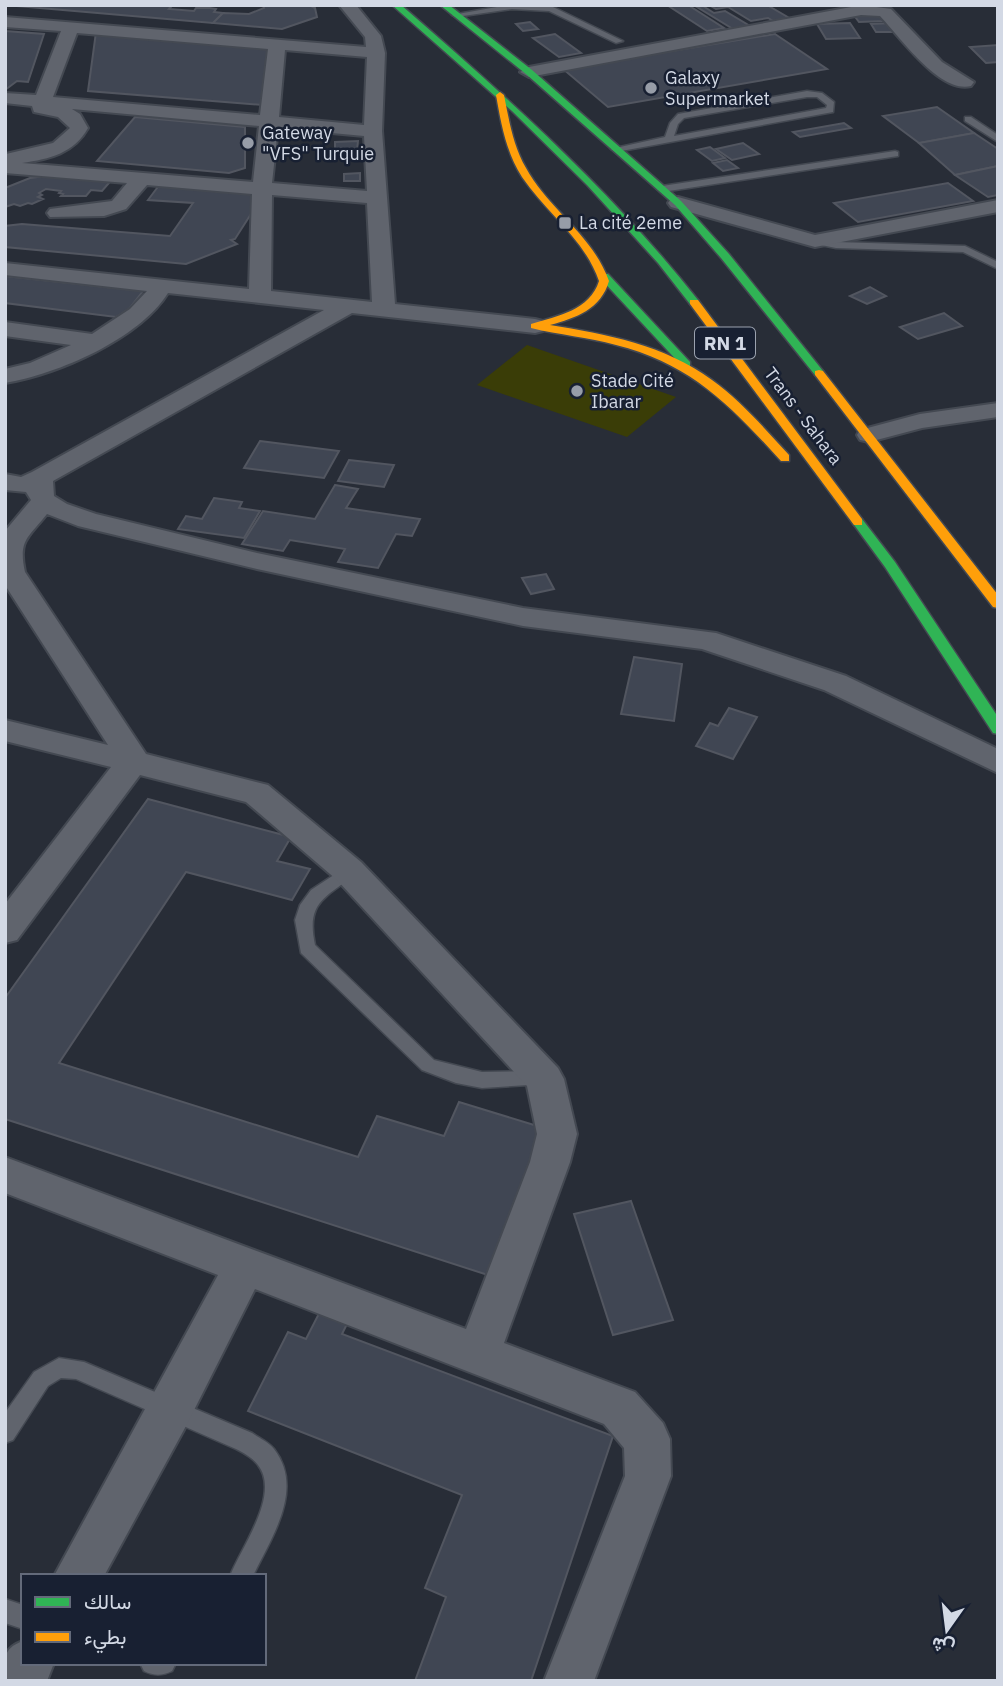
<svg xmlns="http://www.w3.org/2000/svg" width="1003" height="1686" font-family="'IBM Plex Sans',Vazirmatn,sans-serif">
  <rect width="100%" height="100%" fill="#282d37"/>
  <!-- green -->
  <polygon fill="#3a3d07" points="527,345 676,397 627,437 477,385"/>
  <!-- building -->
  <g fill="#404653" stroke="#525660" stroke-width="2">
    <polygon points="5,5 165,5 171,7 169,9 194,11 196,8 210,8 216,9 214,12 223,13 213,23"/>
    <polygon points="263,5 309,5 315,8 317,17 282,29 213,23 223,13 249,14 264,8"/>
    <polygon points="667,5 688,5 724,28 707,31"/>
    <polygon points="709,5 767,5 791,19 775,22 768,18 751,21 728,7 716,9"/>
    <polygon points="703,6 714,13 725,11 750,26 733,29 697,7"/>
    <polygon points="878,13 884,21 859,22 853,14"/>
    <polygon points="530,22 538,29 523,31 516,24"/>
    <polygon points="850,23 860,38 826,39 817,24"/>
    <polygon points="893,23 898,32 876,32 871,24"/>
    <polygon points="5,31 44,34 28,82 17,81 5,90"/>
    <polygon points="96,32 269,45 263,105 88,91"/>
    <polygon points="555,34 581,53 559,57 533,38"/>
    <polygon points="775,34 827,69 608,107 563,69"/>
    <polygon points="998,45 998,62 986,63 970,47"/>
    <polygon points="937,107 974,133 919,143 883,116"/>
    <polygon points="135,117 245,127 245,168 229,173 97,161"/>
    <polygon points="844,123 851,128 800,137 793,132"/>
    <polygon points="974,133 998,149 998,166 955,175 919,143"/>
    <polygon points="358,141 357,150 335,151 335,142"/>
    <polygon points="743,143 759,154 732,160 716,149"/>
    <polygon points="710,147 725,158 712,161 697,150"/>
    <polygon points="727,160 738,168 723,171 713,163"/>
    <polygon points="998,166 998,195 988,197 955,175"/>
    <polygon points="68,173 115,176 102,191 91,190 86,196 61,196 63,194 59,193 61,191 46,189 39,193 42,195 38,197 43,199 32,204 28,203 20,206 14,204 5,207 5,188 30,178"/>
    <polygon points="360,173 360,181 344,181 344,174"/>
    <polygon points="948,183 973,201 858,222 834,203"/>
    <polygon points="160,184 265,192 235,239 231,240 237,244 186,264 5,247 5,226 22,224 170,236 193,203 148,200"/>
    <polygon points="5,276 143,291 129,309 116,317 5,303"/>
    <polygon points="870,287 886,296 867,304 850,296"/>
    <polygon points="944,313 962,326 918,339 900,327"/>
    <polygon points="260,441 339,451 324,478 244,468"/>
    <polygon points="349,460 394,465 384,487 338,481"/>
    <polygon points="335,485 358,489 346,508 420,519 412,536 396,534 378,568 338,562 345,549 290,540 283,551 242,544 263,511 315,519"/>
    <polygon points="214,498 242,502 239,508 260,511 244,538 178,529 186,516 202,519"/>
    <polygon points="546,574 554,589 531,594 522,578"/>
    <polygon points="634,657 682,664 674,721 621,714"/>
    <polygon points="729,708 757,717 733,759 696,746 710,723 718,726"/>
    <polygon points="148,799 291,837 277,861 310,869 292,900 186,872 59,1063 358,1157 377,1116 444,1136 459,1102 547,1129 491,1276 5,1119 5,998"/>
    <polygon points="631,1201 673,1320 613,1335 574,1214"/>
    <polygon points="330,1292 347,1324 342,1334 613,1436 531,1681 415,1681 446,1597 425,1588 462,1495 248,1411 288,1332 306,1339"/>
  </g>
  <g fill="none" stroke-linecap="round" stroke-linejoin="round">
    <!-- lane casing -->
    <g stroke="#444952" stroke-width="3">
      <g id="lane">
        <polygon points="508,5 553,7 623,41 616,43 549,11 512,9 456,17 452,15"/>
        <path d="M807,91l15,2 12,9 -1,10 -217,40 -5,-3 54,-12 5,-14 8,-9zM807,97h10l10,8 -1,3 -152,28 4,-12 6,-6z"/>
        <polygon points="965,117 971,117 998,135 998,142 965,121"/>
        <polygon points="895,151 898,152 898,156 662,192 657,189 662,186"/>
        <polygon points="815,238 836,242 965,246 998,262 998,269 963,252 836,248 811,243 810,241"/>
        <path d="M349,865l6,2 2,4 -2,4c-31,23 -49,28 -40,70l119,115 48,12 57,-1 6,3 3,5 -3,5 -63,4 -26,-5 -34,-13 -121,-117 -6,-33 5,-15 11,-15z"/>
        <path d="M59,1358l25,4 168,71c7,5 16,9 22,16 31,40 -3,89 -21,127h-23c11,-28 51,-82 28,-111 -5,-7 -14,-12 -22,-16l-160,-70 -15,-1 -13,8 -35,54 -8,3v-30l29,-41z"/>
        <polygon points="5,1599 23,1605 23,1629 5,1623"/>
        <path d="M140,1663h36l-4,8c-10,5 -18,5 -28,0z"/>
      </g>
    </g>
    <!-- street casing -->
    <g stroke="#444952" stroke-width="4">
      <g id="street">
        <path d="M339,5h17l25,31 4,17 -3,78 13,173 140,15 8,2 3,5 -3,5 -8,2 -183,-20 -299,168 1,15 13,8 29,10 161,39 266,55 193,25 130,43 152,73v24l-174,-83 -122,-41 -179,-23 -266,-57 -179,-43 -31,-12c-19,24 -29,26 -22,58l121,182 122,31 93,77 197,206 6,11 13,55 -7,28 -66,181 131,49 28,31 7,16 1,37 -77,205h-50l81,-205 -1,-28 -20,-24 -349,-135 -69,137 -82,150h-50l164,-301 -213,-82v-36l461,172 64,-167 7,-28 -10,-48 -190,-206 -91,-78 -106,-27 -123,165 -12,3v-39l106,-137 -106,-26v-21l103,25 -103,-160v-54l26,-31 -5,-8 -21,-2v-16l16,3 11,-5 292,-162 -156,-17c-29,46 -110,81 -163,90v-14l25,-6 41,-18 -66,-9v-14l87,12 38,-25 17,-18 -142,-16v-12l244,26 3,-95 -105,-9 -21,24 -22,7 -54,1 -3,-4 3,-4 62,-8 15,-18 -122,-10 1,-19 47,-11 17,-15 -12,-11 -24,-5 -2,-6 -27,-3v-10l31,2 25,-64 -56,-4v-10l361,30 -1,-10zM77,33l191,16 -8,66 -207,-18zM285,50l82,7 -3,68 -85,-8zM72,109l187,17 -6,56 -231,-19c28,-4 52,-10 66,-35l-8,-14zM278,128l86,8 3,55 -95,-8zM272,195l95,8 5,99 -101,-11z"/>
        <path d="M862,5l29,4 51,53 32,20 -3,4c-31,8 -71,-49 -91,-70l-19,-1 -332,62 -9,-5 9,-5z"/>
        <polygon points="678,197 815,235 998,200 998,212 815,247 671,207 668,203 671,199"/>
        <polygon points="998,403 998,417 922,428 869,442 860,440 857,435 860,430 920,414"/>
        <path d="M23,1641v22h31l-7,18h-42c0,-21 -4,-32 18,-40z"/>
      </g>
    </g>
    <!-- fast casing -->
    <g stroke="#444952" stroke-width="3">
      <g id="fast">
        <path d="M392,5h9c106,92 209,184 297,295v4h-8l-32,-41 -71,-78 -75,-74z"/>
        <polygon points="440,5 449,5 532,70 681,201 729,254 823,371 823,375 815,375 721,258 675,205 526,74"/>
        <polygon points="600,274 608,274 690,362 690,366 682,366 600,278"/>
        <polygon points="858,518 862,519 895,562 998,717 998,734 993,733 885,567 852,522"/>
      </g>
    </g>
    <!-- slow casing -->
    <g stroke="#444952" stroke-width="3">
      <g id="slow">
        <path d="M500,92l4,3c5,25 9,51 22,73 23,42 66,66 83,113 -8,28 -33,37 -59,44 56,9 115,20 162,55 29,21 53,49 77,75v6h-8c-51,-56 -90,-97 -165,-116 -28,-8 -57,-10 -85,-17v-4c27,-8 59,-14 68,-43 -15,-43 -52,-67 -77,-104 -16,-25 -21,-54 -26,-82z"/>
        <polygon points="690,300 698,300 862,519 862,525 854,525 690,304"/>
        <polygon points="819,370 823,371 998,595 998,608 993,607 815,375 815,371"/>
      </g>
    </g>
    <!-- lane -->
    <use href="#lane" fill="#60646d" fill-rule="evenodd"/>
    <!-- street -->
    <use href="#street" fill="#60646d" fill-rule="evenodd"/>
    <!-- fast -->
    <use href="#fast" fill="#30b455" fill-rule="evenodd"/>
    <!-- slow -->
    <use href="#slow" fill="#ff9f0a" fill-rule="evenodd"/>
  </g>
  <!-- markers -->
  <g fill="#979da8" stroke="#182032" stroke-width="2.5">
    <circle cx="651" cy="88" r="7"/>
    <circle cx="248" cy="143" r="7"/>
    <rect x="558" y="216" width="14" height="14" rx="3.5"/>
    <circle cx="577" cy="391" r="7"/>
  </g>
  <g text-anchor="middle" stroke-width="5" stroke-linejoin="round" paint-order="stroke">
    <!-- far-poi labels -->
    <g font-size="18" fill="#d3d9e5" stroke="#182032" text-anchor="start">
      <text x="665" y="84">Galaxy<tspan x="665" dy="21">Supermarket</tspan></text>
      <text x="262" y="139">Gateway<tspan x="262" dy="21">"VFS" Turquie</tspan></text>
      <text x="579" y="229">La cité 2eme</text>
      <text x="591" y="387">Stade Cité<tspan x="591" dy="21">Ibarar</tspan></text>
    </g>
    <!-- far-street labels -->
    <g font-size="18" fill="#d3d9e5" stroke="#182032">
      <text transform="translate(803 416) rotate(53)" y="6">Trans - Sahara</text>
    </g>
    <!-- shield labels -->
    <rect fill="#182032" stroke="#9ba2af" stroke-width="2" x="695" y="327.5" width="60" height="31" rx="5"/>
    <g font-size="19" font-weight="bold" fill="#d3d9e5">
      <text x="725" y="350">RN 1</text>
    </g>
  </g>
  <!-- border -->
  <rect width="1003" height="1686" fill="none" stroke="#d3d9e5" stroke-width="14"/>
  <!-- legend -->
  <rect x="21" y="1574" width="245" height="91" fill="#182032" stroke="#636a7a" stroke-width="2"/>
  <rect x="35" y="1597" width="35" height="10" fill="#30b455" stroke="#636a7a" stroke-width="2"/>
  <text x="84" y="1609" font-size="21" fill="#d3d9e5">سالك</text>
  <rect x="35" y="1632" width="35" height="10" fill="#ff9f0a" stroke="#636a7a" stroke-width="2"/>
  <text x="84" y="1644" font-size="21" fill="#d3d9e5">بطيء</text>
  <!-- north arrow -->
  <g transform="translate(947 1630) rotate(194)" stroke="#182032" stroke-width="5" paint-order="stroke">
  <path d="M0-5L12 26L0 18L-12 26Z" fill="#d3d9e5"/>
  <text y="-10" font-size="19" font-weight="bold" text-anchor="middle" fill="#d3d9e5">ش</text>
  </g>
</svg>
